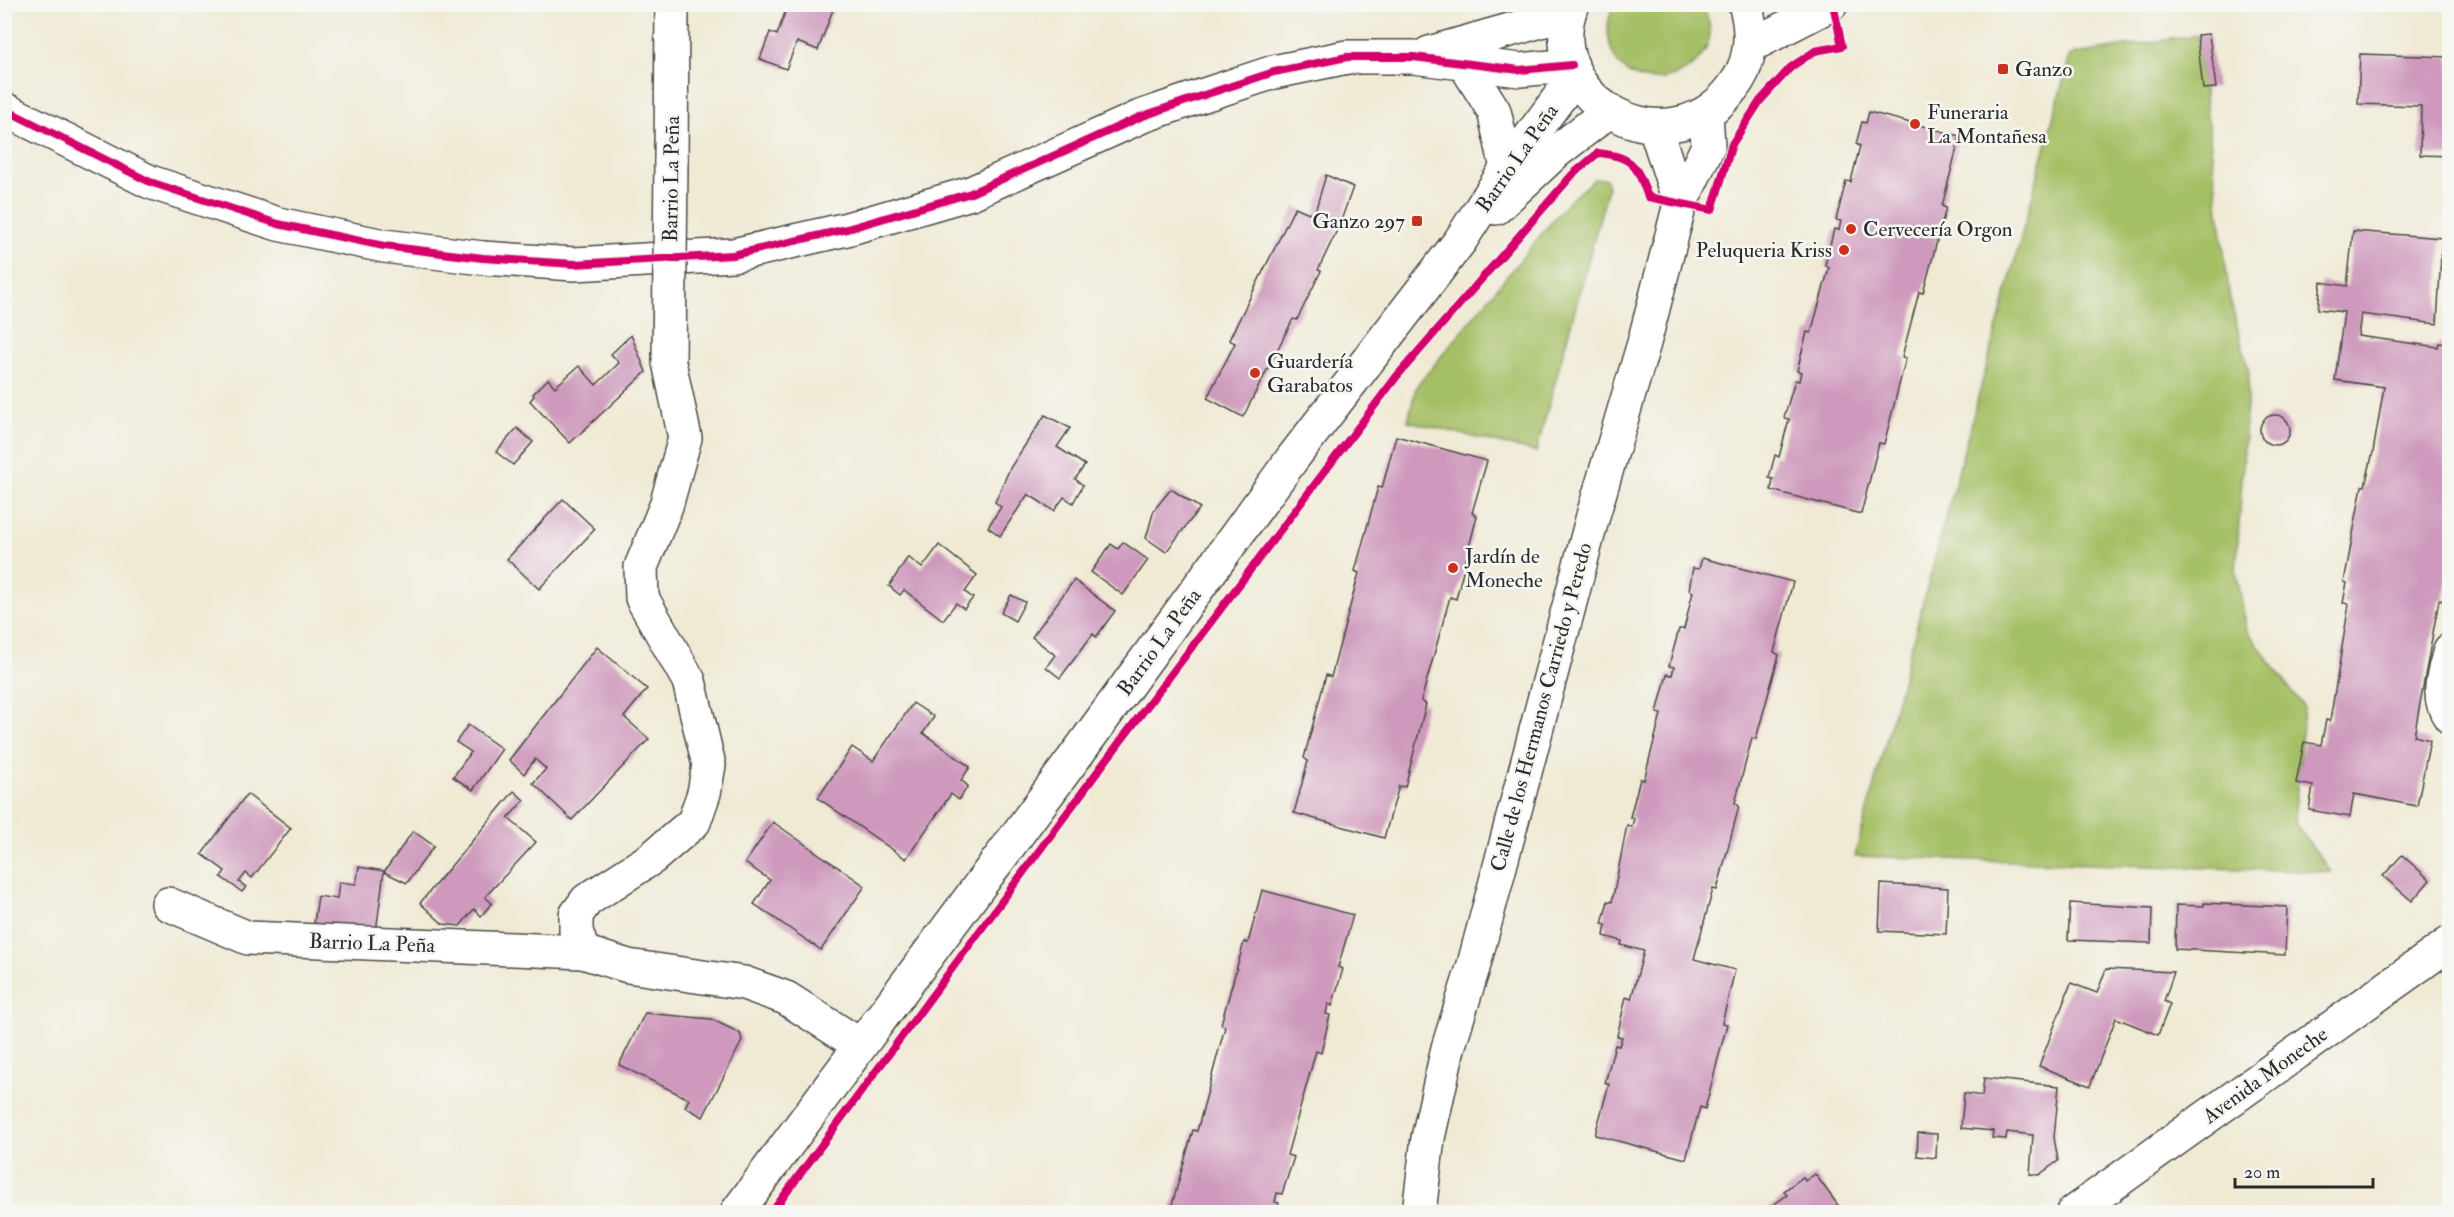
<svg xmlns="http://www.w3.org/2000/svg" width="2454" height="1217" font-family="'IM FELL Double Pica',serif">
  <rect width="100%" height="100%" fill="#f6f6f2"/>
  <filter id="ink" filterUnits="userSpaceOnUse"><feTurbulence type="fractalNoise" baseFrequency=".0167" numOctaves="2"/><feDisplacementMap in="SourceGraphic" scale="12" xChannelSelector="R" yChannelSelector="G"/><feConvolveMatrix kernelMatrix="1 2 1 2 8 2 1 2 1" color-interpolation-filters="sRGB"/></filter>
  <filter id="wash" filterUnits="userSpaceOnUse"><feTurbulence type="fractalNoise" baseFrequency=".008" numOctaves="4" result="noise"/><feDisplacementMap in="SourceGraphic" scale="24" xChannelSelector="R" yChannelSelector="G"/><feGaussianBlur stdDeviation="1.35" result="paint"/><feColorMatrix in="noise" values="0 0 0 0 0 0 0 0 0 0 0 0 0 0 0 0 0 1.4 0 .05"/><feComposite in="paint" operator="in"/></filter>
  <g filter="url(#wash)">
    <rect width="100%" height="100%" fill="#f0ead5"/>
    <!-- green -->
    <g fill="#a5bf65" stroke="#687548" stroke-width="1.5">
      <path d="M1701,4c42,65 -79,113 -92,36 -2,-12 -1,-25 6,-35z"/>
      <polygon points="2197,35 2230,299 2249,372 2236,571 2247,630 2304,708 2294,822 2331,872 1855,856 2070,55"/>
      <polygon points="1594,179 1606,179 1608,188 1536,452 1408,421 1416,387 1567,203"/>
    </g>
    <g id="blocks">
      <!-- building -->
      <g fill="#ce99bc">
        <polygon points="788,4 835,4 818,50 797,42 786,69 760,59 770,32 777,35"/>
        <polygon points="2209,34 2216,88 2203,89 2197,35"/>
        <polygon points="2360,54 2450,57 2450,156 2420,155 2421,106 2358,104"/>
        <polygon points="1869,112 1960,136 1942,206 1946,208 1923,293 1919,292 1902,357 1906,358 1884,444 1879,443 1861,514 1771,490 1773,479 1769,478 1775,455 1779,457 1789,419 1784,418 1795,380 1799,381 1801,372 1797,371 1807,332 1811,333 1829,268 1825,265 1834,229 1839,230 1841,221 1836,220 1846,181 1851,182 1852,177 1860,146 1856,144 1862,122 1866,123"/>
        <polygon points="1326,175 1353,187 1339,226 1318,270 1321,271 1297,320 1293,319 1243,417 1207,398 1235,343 1229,340 1295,207 1314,215"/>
        <polygon points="2353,231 2442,238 2437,324 2361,314 2358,336 2438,347 2439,343 2450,344 2450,567 2443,601 2439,600 2414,736 2430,740 2417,806 2354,794 2350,817 2309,810 2313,786 2296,783 2304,742 2321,745 2326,720 2330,721 2349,604 2343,603 2347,583 2344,582 2362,486 2365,486 2373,452 2384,387 2335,380 2344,312 2318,309 2321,282 2347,286"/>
        <polygon points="631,335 646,372 570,443 530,401 534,396 533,394 548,379 555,387 579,366 596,385 619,363 611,354"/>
        <circle cx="2275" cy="430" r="15"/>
        <polygon points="1045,415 1070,428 1057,447 1085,465 1075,479 1083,485 1073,503 1064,497 1054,511 1028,494 1000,536 988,527 1001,507 995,502 1010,468"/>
        <polygon points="517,428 533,442 513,465 496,452"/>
        <polygon points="1396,436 1487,461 1472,513 1477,516 1456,599 1450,597 1421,701 1426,704 1405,787 1399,786 1384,838 1294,813 1308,761 1304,758 1326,675 1331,677 1359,573 1355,571 1378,487 1382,488"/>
        <polygon points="1171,489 1200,508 1166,552 1146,538 1154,510"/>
        <polygon points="563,499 595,529 539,589 507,559"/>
        <polygon points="1123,542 1148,560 1123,595 1091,572 1111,544 1118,549"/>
        <polygon points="939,545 977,575 965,592 973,598 964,609 956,603 943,620 904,590 900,595 889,586 908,557 922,568"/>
        <polygon points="1702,558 1793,582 1774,652 1779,655 1756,739 1752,738 1735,803 1739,806 1717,890 1713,889 1694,959 1735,970 1722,1023 1727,1024 1705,1109 1700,1107 1686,1159 1595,1135 1609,1084 1605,1083 1615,1045 1619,1046 1622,1037 1617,1036 1626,997 1631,999 1644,951 1621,945 1622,941 1604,936 1606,925 1602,924 1608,901 1612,902 1627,825 1632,827 1633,822 1634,818 1630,817 1640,779 1644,780 1661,714 1657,713 1667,674 1672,675 1674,667 1669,666 1679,629 1684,629 1693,592 1689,590 1693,568 1699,569"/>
        <polygon points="1074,580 1115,611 1096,637 1093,634 1060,678 1046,667 1055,655 1032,637"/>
        <polygon points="1011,595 1025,602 1015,621 1001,613"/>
        <polygon points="597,647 647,689 624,717 649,739 572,820 533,783 546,769 535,759 524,774 509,760"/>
        <polygon points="913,703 934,717 923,733 970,767 961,780 968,786 959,800 951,794 906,859 818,798 852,747 873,761"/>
        <polygon points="468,725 502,749 473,790 453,777 471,752 456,742"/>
        <polygon points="514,791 524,800 508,818 536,842 485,897 492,903 481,916 474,909 460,926 443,924 420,903"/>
        <polygon points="247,794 291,828 252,878 246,873 239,882 246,887 242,892 221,877 225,871 202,854"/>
        <polygon points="773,822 865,886 821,950 754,904 770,880 745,863"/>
        <polygon points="413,831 434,846 407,883 384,872"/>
        <polygon points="2402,855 2430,880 2412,901 2383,876"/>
        <polygon points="359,867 384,871 376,932 314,923 318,896 337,899 339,882 356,884"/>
        <polygon points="1881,884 1948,888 1946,934 1879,931"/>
        <polygon points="1262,890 1353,915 1338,967 1343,969 1332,1006 1328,1004 1326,1014 1330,1015 1321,1053 1316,1051 1287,1155 1294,1157 1282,1194 1277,1193 1275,1202 1279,1203 1276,1212 1170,1212 1193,1130 1197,1131 1225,1027 1221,1024 1244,942 1248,943"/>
        <polygon points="2070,903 2152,908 2151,943 2068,940"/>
        <polygon points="2204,903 2287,907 2285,955 2175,949 2176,905 2204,906"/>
        <polygon points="2106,969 2174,972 2164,1001 2170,1004 2158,1035 2116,1018 2090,1086 2039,1066 2071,983 2097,993"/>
        <polygon points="645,1013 711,1019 740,1033 742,1041 703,1117 685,1107 689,1099 619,1065"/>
        <polygon points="1984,1078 2059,1086 2054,1137 2058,1161 2039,1175 2030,1174 2033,1135 2007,1132 2006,1139 1992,1138 1993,1131 1961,1128 1964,1093 1982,1096"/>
        <polygon points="1918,1133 1937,1134 1936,1158 1917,1156"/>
        <polygon points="1815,1174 1843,1212 1763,1212 1787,1195 1784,1191 1803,1177 1805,1181"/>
      </g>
    </g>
  </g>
  <g filter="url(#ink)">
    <use href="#blocks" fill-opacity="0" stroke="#494844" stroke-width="1.5"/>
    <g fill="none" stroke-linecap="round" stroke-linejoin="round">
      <!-- minor casing -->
      <g stroke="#494844" stroke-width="36">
        <g id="minor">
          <path d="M1572,4c-37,97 103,174 166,76 14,-22 15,-51 7,-76"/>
          <polyline points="1750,46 1831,4"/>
          <polyline points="1429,53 1569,13"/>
          <polyline points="1464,63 1494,111 1507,168"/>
          <polyline points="4,109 150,182 278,224 384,246 483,258 574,264 733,255 847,229 971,193 1140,117 1201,96 1274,72 1347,57 1413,57 1520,70 1572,65"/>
          <polyline points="1655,127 1680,204"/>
          <polyline points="671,163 672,4"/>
          <polyline points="1496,208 1556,152 1609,111"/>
          <polyline points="669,362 685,438 666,506 641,567 642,598 689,681 709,765 704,793 694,822 652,858 587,900 576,915 576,931 583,952 628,966 744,983 786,998 860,1045"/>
          <path d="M2450,650c-6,24 -15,46 0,67"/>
          <polyline points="168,904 248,938 583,952"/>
          <polyline points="737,1212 1080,750 1292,459 1460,241 1507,168 1576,75"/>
          <polyline points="1419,1212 1428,1138 1448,1048 1473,968 1594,512 1644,343 1680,204 1708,146 1706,113"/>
          <polyline points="2074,1212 2450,943"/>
        </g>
      </g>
      <!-- minor -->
      <use href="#minor" stroke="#fff" stroke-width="33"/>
      <!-- minor-bridge casing -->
      <g stroke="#494844" stroke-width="36" stroke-linecap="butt">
        <polyline id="minor-bridge" points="669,362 671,163"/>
      </g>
      <!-- minor-bridge -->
      <use href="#minor-bridge" stroke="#fff" stroke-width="33"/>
      <!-- cycleway casing -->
      <g stroke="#f6f6f2" stroke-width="11">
        <g id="cycleway">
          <polyline points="4,109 150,182 278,224 384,246 483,258 574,264 733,255 847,229 971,193 1140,117 1201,96 1274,72 1347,57 1413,57 1520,70 1572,65"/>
          <path d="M772,1212l332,-449 293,-387 176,-202 25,-21c35,3 39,13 50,44l64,13 20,-66 28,-43 31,-34 24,-16 27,-5 -9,-42"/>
        </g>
      </g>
      <!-- cycleway -->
      <use href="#cycleway" stroke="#d6006c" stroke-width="8"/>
    </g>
  </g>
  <!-- markers -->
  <g fill="#c8321e" stroke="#f6f6f2" stroke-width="2">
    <rect x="1997" y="63" width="12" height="12" rx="3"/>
    <circle cx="1915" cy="124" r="6"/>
    <rect x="1411" y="215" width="12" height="12" rx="3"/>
    <circle cx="1851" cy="229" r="6"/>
    <circle cx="1844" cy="250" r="6"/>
    <circle cx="1255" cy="373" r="6"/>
    <circle cx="1453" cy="568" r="6"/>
  </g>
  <g text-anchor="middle" stroke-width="5" stroke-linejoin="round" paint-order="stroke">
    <!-- poi labels -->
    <g font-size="21" fill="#2b2b2b" stroke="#f6f6f2" text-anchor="start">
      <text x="2015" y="76">Ganzo</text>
      <text x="1927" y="119">Funeraria<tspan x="1927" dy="24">La Montañesa</tspan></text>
      <text x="1405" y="228" text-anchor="end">Ganzo 297</text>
      <text x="1863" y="236">Cervecería Orgon</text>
      <text x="1832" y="257" text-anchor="end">Peluqueria Kriss</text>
      <text x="1267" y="368">Guardería<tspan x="1267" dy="24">Garabatos</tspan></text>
      <text x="1465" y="563">Jardín de<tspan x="1465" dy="24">Moneche</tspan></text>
    </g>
    <!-- street labels -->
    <g font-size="21" fill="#2b2b2b" stroke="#f6f6f2">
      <text transform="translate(1517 158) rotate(-55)" y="7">Barrio La Peña</text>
      <text transform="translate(671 179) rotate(-89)" y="7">Barrio La Peña</text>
      <text transform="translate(1159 642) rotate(-54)" y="7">Barrio La Peña</text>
      <text transform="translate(1541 707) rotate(-75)" y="7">Calle de los Hermanos Carriedo y Peredo</text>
      <text transform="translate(372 943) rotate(2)" y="7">Barrio La Peña</text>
      <text transform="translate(2265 1075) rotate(-36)" y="7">Avenida Moneche</text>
    </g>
  </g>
  <!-- margin -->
  <rect width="2454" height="1217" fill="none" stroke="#f6f6f2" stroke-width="24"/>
  <!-- scale -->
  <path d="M2235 1178v9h138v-9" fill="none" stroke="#2b2b2b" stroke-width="3"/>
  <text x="2244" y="1178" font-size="18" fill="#2b2b2b" stroke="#f6f6f2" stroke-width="4.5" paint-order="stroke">20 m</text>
</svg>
